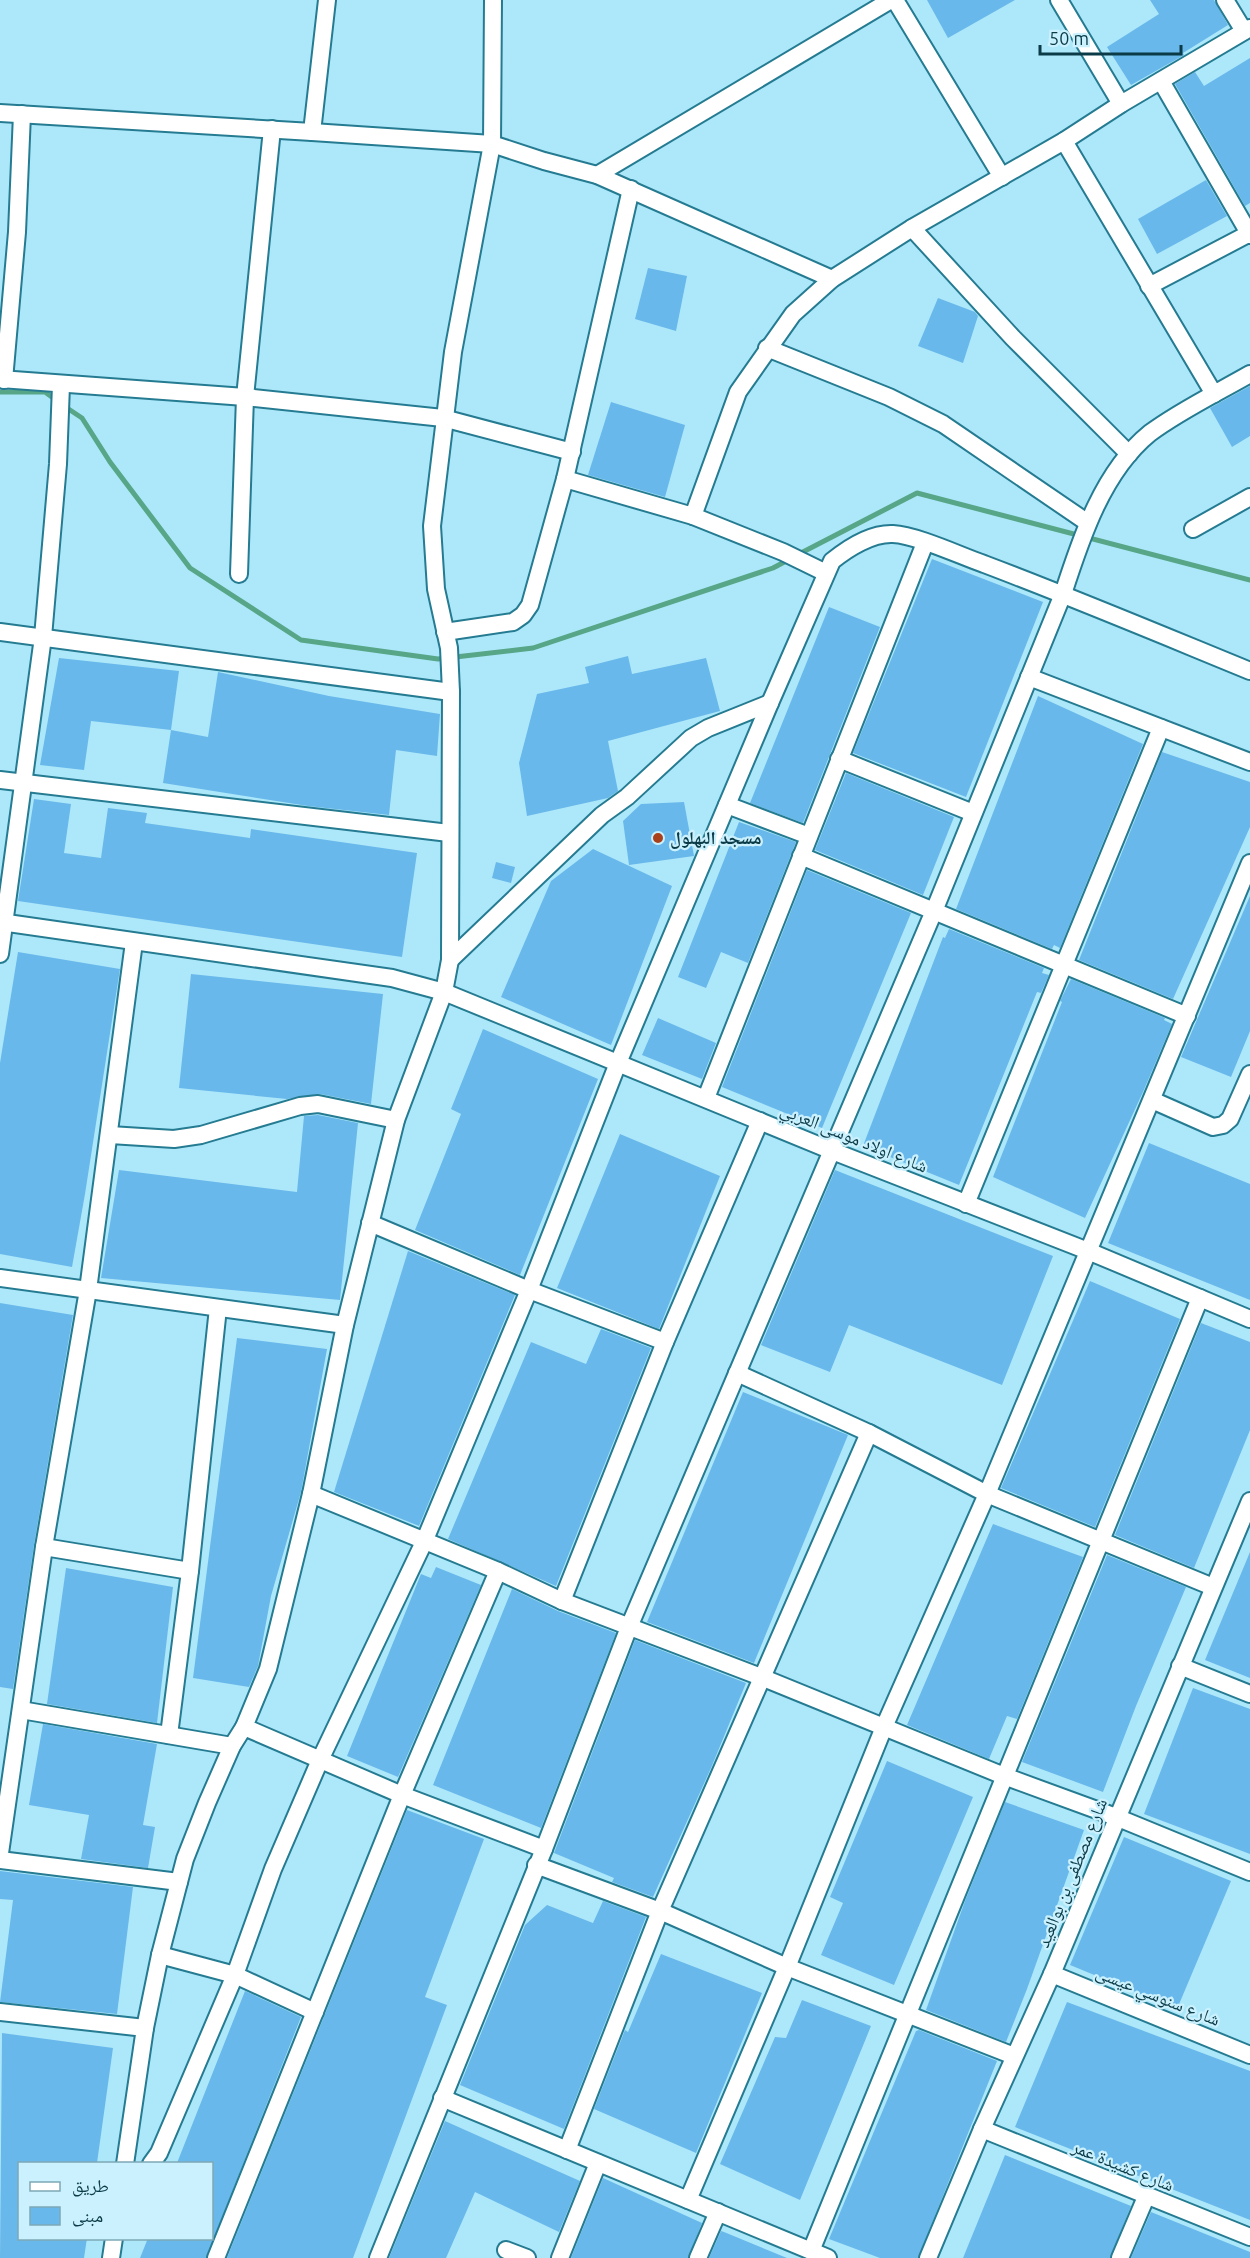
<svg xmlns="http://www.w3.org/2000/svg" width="1250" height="2258" font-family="Ubuntu,'Noto Naskh Arabic',sans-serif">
  <rect width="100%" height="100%" fill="#ade8fa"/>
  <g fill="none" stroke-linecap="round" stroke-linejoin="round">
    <!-- stream -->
    <g stroke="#56a687" stroke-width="5">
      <polyline points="0,392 45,392 56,400"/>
      <polyline points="64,406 82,418 110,462 190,568 301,640 438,659 533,648 773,568 790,559"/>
      <polyline points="799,554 917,493 1250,580"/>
    </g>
  </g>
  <!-- building -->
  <g fill="#69b8eb">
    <polygon points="927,0 1015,0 948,38"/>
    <polygon points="1150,0 1214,0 1228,25 1183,53 1184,55 1131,85 1107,47 1159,14"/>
    <polygon points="1250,58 1250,203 1245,206 1175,84 1195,72 1204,86"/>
    <polygon points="1206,180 1227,216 1157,254 1138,219"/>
    <polygon points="648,268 687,276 676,331 635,319"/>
    <polygon points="938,298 975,312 978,316 963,363 918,346"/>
    <polygon points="1250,386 1250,436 1232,447 1210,408"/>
    <polygon points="611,402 685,425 665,497 588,475"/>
    <polygon points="932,559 1043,602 966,797 853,753"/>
    <polygon points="829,607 880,627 803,823 750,803"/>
    <polygon points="628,656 632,674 706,658 720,711 608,741 618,791 608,798 527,816 519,763 537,694 589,683 585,667"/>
    <polygon points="59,658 179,671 171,730 91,721 84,770 40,765"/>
    <polygon points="218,672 329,696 440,714 437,756 396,750 389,815 308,806 163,783 171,730 208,737"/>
    <polygon points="1038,696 1143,744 1060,948 1054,945 1052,949 956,909"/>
    <polygon points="1162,752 1250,782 1250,827 1173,999 1079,960"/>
    <polygon points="846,773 954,817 923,895 815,850"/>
    <polygon points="34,799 71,804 64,853 101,858 108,808 147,813 145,823 250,838 251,829 417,853 402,957 18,901"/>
    <polygon points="684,802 694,856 629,865 623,821 641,804"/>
    <polygon points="739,822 796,842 748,963 721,952 706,988 678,977"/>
    <polygon points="593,849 672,886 611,1045 501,997 551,881"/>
    <polygon points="496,862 515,867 511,883 492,878"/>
    <polygon points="807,870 911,913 822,1128 722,1087"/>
    <polygon points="1250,896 1250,1031 1231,1077 1181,1057"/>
    <polygon points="949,929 1044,968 1042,973 1049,975 1041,993 1037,992 959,1185 863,1146 943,937 945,938"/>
    <polygon points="18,952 120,969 85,1194 72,1267 0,1254 0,1063"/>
    <polygon points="191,974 383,994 371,1104 320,1094 287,1099 179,1088"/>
    <polygon points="1071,979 1165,1018 1164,1020 1172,1024 1143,1092 1085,1218 993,1177 1062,1002 1060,1001"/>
    <polygon points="658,1018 716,1043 702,1079 642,1055"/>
    <polygon points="483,1029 598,1079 520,1275 415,1230 461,1114 451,1109"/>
    <polygon points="318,1115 358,1123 340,1300 101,1278 119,1170 297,1192 304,1116"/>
    <polygon points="620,1134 720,1176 659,1329 557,1288"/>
    <polygon points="1149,1143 1250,1184 1250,1300 1108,1243"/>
    <polygon points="835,1170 1053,1256 1002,1385 849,1325 830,1372 761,1345"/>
    <polygon points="408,1251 515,1295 419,1526 334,1492"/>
    <polygon points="1090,1281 1180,1319 1095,1527 1001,1488"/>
    <polygon points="0,1303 73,1315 34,1545 13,1689 0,1687"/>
    <polygon points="1201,1323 1250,1342 1250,1430 1194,1568 1115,1535"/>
    <polygon points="601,1329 651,1348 556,1586 448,1539 531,1342 586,1364"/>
    <polygon points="237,1338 327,1349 301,1492 271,1596 258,1666 249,1687 193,1678"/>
    <polygon points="743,1392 848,1435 754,1663 647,1622"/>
    <polygon points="993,1524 1083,1557 1017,1719 1007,1716 989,1759 907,1725"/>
    <polygon points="1250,1552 1250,1678 1205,1660"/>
    <polygon points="1107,1555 1186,1587 1136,1706 1103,1792 1022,1762"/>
    <polygon points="436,1567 481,1585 398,1777 347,1756 421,1574 431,1578"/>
    <polygon points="66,1568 173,1587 157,1723 47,1704"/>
    <polygon points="512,1589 558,1611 616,1633 541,1828 433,1785"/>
    <polygon points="635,1640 746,1683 711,1768 653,1897 612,1882 614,1878 554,1853"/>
    <polygon points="1193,1688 1250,1709 1250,1854 1144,1814"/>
    <polygon points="43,1724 157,1744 143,1825 155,1827 148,1868 81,1859 89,1815 29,1805"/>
    <polygon points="887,1761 973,1797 894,1985 821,1955 843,1903 830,1897"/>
    <polygon points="1005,1802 1084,1830 1027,1989 1006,2042 926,2010 965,1901"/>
    <polygon points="407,1810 484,1839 425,1997 447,2005 353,2258 227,2258"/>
    <polygon points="1124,1837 1231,1881 1177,2009 1070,1965"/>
    <polygon points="0,1871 133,1887 117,2014 0,2002 13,1900 0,1899"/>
    <polygon points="603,1901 646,1917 564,2129 460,2085 525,1925 547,1905 593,1923"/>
    <polygon points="661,1954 762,1993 696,2153 594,2109 625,2030 628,2032"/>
    <polygon points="245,1991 301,2017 206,2258 140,2258 148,2238 212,2238 212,2163 177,2163"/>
    <polygon points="802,2000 871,2026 800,2200 720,2164 775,2037 786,2038"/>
    <polygon points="1067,2002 1250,2071 1250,2220 1015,2127"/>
    <polygon points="919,2030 997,2061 918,2258 880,2258 829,2239 916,2031"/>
    <polygon points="2,2033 113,2048 97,2163 20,2163 20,2238 87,2238 84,2258 0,2258"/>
    <polygon points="445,2121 580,2181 559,2232 475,2192 446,2258 389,2258"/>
    <polygon points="1005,2155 1131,2206 1110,2258 963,2258"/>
    <polygon points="603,2178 702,2223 688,2258 571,2258"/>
    <polygon points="1151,2212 1250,2252 1250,2258 1131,2258"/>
    <polygon points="721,2231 724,2232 787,2258 709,2258"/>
  </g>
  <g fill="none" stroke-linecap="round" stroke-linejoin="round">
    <!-- minor casing -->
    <g stroke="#257b91" stroke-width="20">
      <g id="minor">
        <polyline points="895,0 1002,177"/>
        <polyline points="1059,0 1121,104"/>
        <polyline points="1225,0 1244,31"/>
        <polyline points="1161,81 1250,235"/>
        <polyline points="0,113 312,132 327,0"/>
        <polyline points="312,132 492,144 544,161 597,175 832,279"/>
        <polyline points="1064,141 1214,394"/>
        <polyline points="597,175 891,0"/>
        <polyline points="912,228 1013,338 1129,454"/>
        <polyline points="1149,286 1250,233"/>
        <polyline points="767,348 889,397 943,424 1088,523"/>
        <polyline points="0,379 245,397 443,418 572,452"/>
        <polyline points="4,380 17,232 22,114"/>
        <polyline points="565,479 693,516 783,552 826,573"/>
        <polyline points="693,516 738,392 793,314 832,279 912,228 1064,141 1121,104 1250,28"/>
        <polyline points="1193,529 1250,497"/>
        <polyline points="239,574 245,397 272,129"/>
        <polyline points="0,632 451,692"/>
        <polyline points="445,632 513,622 523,615 530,605 565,479 631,189"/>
        <polyline points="1029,677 1250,762"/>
        <polyline points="839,759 973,813"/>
        <polyline points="0,780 449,833"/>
        <polyline points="727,805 809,836"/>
        <polyline points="801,856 1187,1016"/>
        <polyline points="0,922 392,978 444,992 830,1150 1088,1251 1250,1319"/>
        <polyline points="0,954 43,637 58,464 61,385"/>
        <polyline points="450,960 602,815 627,797 691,738 708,728 770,703"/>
        <polyline points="706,1098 925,543"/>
        <polyline points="1152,1100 1213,1127 1223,1125 1230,1119 1250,1074"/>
        <polyline points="110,1135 174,1139 201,1135 300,1106 318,1104 396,1120"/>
        <polyline points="966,1204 1161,728"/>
        <polyline points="370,1223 529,1290 665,1342"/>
        <polyline points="0,1278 345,1325"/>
        <polyline points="737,1373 869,1433 987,1494 1213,1587"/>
        <polyline points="311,1494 498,1571 562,1601 761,1677 1004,1776 1116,1817 1250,1872"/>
        <polyline points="44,1547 190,1571"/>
        <polyline points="562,1601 665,1342 760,1121"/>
        <polyline points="1180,1666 1250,1694"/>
        <polyline points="21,1710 232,1746"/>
        <polyline points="244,1727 402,1795 544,1849"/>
        <polyline points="169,1735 190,1571 218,1308"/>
        <polyline points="0,1853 44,1547 88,1290 134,942"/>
        <polyline points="0,1860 179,1882"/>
        <polyline points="536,1865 660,1911 787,1967 1014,2056"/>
        <polyline points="160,1955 235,1975 315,2012"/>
        <polyline points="1052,1974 1250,2055"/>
        <polyline points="0,2012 145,2028"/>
        <polyline points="442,2098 828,2258"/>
        <polyline points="982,2129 1250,2237"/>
        <polyline points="567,2150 660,1911 869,1433"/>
        <polyline points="125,2164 145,2028 160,1955 185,1859 207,1803 232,1746 244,1727 268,1669 311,1494 345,1325 396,1120 444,992 450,960 451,692 449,648 436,589 432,526 453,352 492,144 493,0"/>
        <path d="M151,2164l8,-11 76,-178 38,-106 47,-109 104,-218 105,-252 89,-227 152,-360 62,-142c16,-13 40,-28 61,-27 23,1 68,22 91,30 90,34 178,71 266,107"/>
        <polyline points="688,2200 787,1967 884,1727 987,1494 1250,863"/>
        <polyline points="506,2250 527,2258"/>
        <polyline points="811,2251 1200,1298"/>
        <polyline points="111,2258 114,2238"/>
        <polyline points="216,2258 402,1795 498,1571"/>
        <path d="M378,2258l166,-409 85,-222 305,-716 129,-317c18,-56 40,-123 87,-161 31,-23 67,-40 100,-59"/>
        <polyline points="560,2258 598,2163"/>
        <polyline points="698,2258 718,2212"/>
        <polyline points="928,2258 982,2129 1052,1974 1250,1501"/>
        <polyline points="1120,2258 1146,2197"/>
      </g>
    </g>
    <!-- minor -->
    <use href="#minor" stroke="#fff" stroke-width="16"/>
  </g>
  <!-- markers -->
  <circle fill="#a7401b" stroke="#cbf1fe" stroke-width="2" cx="658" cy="838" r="6"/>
  <g text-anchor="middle" stroke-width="4.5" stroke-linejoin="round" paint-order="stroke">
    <!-- poi labels -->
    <g font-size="18" font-weight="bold" fill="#0a3b47" stroke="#cbf1fe" text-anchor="start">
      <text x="670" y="844">مسجد البهلول</text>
    </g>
    <!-- street labels -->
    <g font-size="18" fill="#0a3b47" stroke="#cbf1fe">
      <text transform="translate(854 1138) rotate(22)" y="6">شارع اولاد موسى العربي</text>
      <text transform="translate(1072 1873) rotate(-68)" y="6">شارع مصطفى بن بوالعيد</text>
      <text transform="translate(1158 1996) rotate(22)" y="6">شارع سنوسي عيسى</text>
      <text transform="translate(1123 2166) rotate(22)" y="6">شارع كشيدة عمر</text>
    </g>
  </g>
  <!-- legend -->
  <rect x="18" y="2162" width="195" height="78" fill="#cbf1fe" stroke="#7ea8b5" stroke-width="1.5"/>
  <rect x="30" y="2182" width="30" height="9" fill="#ffffff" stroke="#7ea8b5" stroke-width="1.5"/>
  <text x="72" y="2192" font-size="18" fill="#0a3b47">طريق</text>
  <rect x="30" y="2207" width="30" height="18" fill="#69b8eb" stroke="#7ea8b5" stroke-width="1.5"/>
  <text x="72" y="2222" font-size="18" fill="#0a3b47">مبنى</text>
  <!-- scale -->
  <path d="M1040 45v9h141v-9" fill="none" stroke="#0a3b47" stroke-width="3"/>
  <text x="1049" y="45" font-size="18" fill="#0a3b47" stroke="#cbf1fe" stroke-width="4.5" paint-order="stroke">50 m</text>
</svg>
